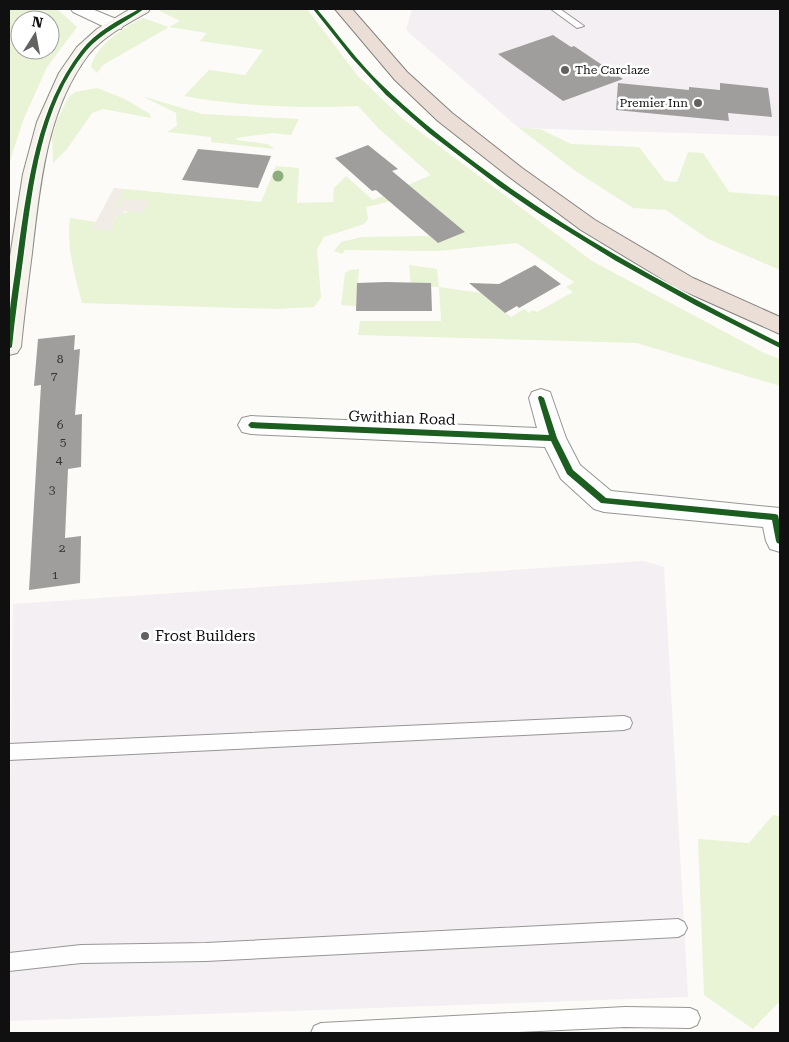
<svg xmlns="http://www.w3.org/2000/svg" width="789" height="1042" font-family="'Roboto Serif',serif">
  <rect width="100%" height="100%" fill="#fcfbf7"/>
  <!-- industrial -->
  <g fill="#f4eff3">
    <polygon points="412,9 780,9 780,136 519,128 406,30"/>
    <polygon points="644,561 664,567 688,997 9,1021 9,877 13,604"/>
  </g>
  <!-- green -->
  <g fill="#e9f3d5" fill-rule="evenodd">
    <path d="M9,9h48l20,18 -30,40 -23,51 -15,46zM20,20h30v30h-30z"/>
    <path d="M156,9h151l50,66 46,44 189,142 172,92 16,6v27l-143,-43 -279,-8 2,-14h81l-2,-34h-28l-2,-22 28,4 2,18 42,6 30,24 13,-8 5,4 3,-3 5,2 36,-20 -7,-5 8,-5 -57,-39 -80,8 -92,-1 -3,4 -8,-3 7,-9 21,-5 67,-1 9,7 26,-11 -44,-38 -54,13 2,12 -4,5 -40,13 -7,12 4,49 -7,9 -38,2 -194,-6c-7,-28 -16,-56 -12,-85l26,4 -4,6 56,-26 -33,10 -1,-5 10,-18 137,13 15,-36 23,2 -2,35 36,-1 1,-14 12,-12 27,24 58,-25 -53,-47 -20,-22c-54,3 -121,0 -174,-10l25,-26 36,5 18,-25 -63,-9 7,-8 -38,-6 -66,38 -6,8 -6,-6c5,-22 33,-40 52,-49l26,9 11,-6z"/>
    <polygon points="97,88 125,99 150,114 151,118 103,109 92,113 67,149 53,163 52,137 57,120 68,98 75,92"/>
    <polygon points="142,96 202,114 299,119 291,135 273,133 236,138 237,140 268,144 274,149 211,142 211,137 167,132 177,126 176,113"/>
    <polygon points="519,128 540,129 571,144 639,147 665,181 677,182 688,152 703,153 729,192 780,196 780,270 708,239 666,210 633,208 577,172"/>
    <polygon points="359,269 356,306 341,305 345,273 350,270"/>
    <polygon points="773,815 780,816 780,1001 753,1029 704,995 698,839 749,843"/>
  </g>
  <!-- plaza -->
  <polygon fill="#f1ede6" points="114,188 124,189 115,207 115,211 123,199 149,201 143,213 125,211 121,216 114,217 113,231 92,229"/>
  <!-- building -->
  <g fill="#a09e9c">
    <polygon points="553,35 571,47 574,46 623,79 563,101 498,54"/>
    <polygon points="618,83 689,90 689,87 720,90 720,83 768,88 772,117 728,113 729,121 616,110"/>
    <polygon points="368,145 398,169 392,171 465,232 438,243 376,190 372,191 335,158"/>
    <polygon points="198,149 271,156 258,188 182,180"/>
    <polygon points="535,265 561,284 519,308 517,306 505,313 469,283 499,284"/>
    <polygon points="386,282 431,283 432,311 356,311 357,283"/>
    <polygon points="75,335 74,350 80,349 75,415 82,414 81,467 68,469 65,538 81,536 80,583 29,590 41,385 34,386 38,339"/>
  </g>
  <g fill="none" stroke-linecap="round" stroke-linejoin="round">
    <!-- lane casing -->
    <g stroke="#969694" stroke-width="2">
      <g id="lane">
        <polygon points="551,9 560,9 584,26 577,28"/>
        <polygon points="624,716 630,718 632,723 630,728 624,730 9,760 9,744"/>
        <polygon points="678,919 684,922 687,928 684,934 678,937 206,961 81,963 9,971 9,953 81,945 206,943"/>
        <polygon points="625,1007 690,1008 697,1011 700,1018 697,1025 690,1028 625,1027 499,1033 311,1033 314,1026 321,1023"/>
      </g>
    </g>
    <!-- street casing -->
    <g stroke="#969694" stroke-width="2">
      <g id="street">
        <polygon points="71,9 92,9 121,21 123,25 121,29 109,29 73,12"/>
        <polygon points="541,389 550,392 566,438 580,465 611,491 780,508 780,552 770,549 766,541 763,527 604,512 594,509 561,479 545,447 251,434 242,432 238,425 242,418 251,416 537,428 529,398 532,392"/>
      </g>
    </g>
    <!-- secondary casing -->
    <g stroke="#8d8c8b" stroke-width="2">
      <path id="secondary" d="M130,9h20l-2,3c-21,12 -44,24 -59,42 -43,56 -49,132 -57,199 -4,31 -8,62 -11,94l-4,6 -8,2v-92l14,-89 14,-52 22,-49 18,-26 20,-18z"/>
    </g>
    <!-- highway casing -->
    <g stroke="#848381" stroke-width="2">
      <polygon id="highway" points="335,9 352,9 407,72 452,113 522,168 595,220 693,278 780,317 780,334 677,288 581,230 508,176 438,121 395,80"/>
    </g>
    <!-- lane -->
    <use href="#lane" fill="#fffefe" fill-rule="evenodd"/>
    <!-- street -->
    <use href="#street" fill="#fffefe" fill-rule="evenodd"/>
    <!-- secondary -->
    <use href="#secondary" fill="#f6f3eb" fill-rule="evenodd"/>
    <!-- highway -->
    <use href="#highway" fill="#ebded6" fill-rule="evenodd"/>
    <!-- cycleway casing -->
    <g stroke="#fff" stroke-width="3">
      <g id="cycleway">
        <path d="M139,9h5c-19,14 -42,23 -58,42 -45,54 -53,134 -62,201 -4,32 -9,63 -12,95l-3,2c0,-10 -1,-20 0,-30 2,-23 6,-45 9,-68 10,-69 19,-143 63,-200 14,-19 38,-31 58,-42z"/>
        <path d="M313,9h4c21,25 40,52 64,75 30,29 62,55 96,80 95,71 198,126 303,179v5l-85,-43 -79,-44 -78,-48 -38,-26 -71,-54 -43,-38 -34,-37z"/>
        <polygon points="539,396 541,396 544,398 557,438 573,470 606,498 775,514 778,515 780,524 780,544 777,543 776,541 772,520 601,503 567,474 551,441 251,428 248,425 251,422 549,435 538,398"/>
      </g>
    </g>
    <!-- cycleway -->
    <use href="#cycleway" fill="#1b5e20" fill-rule="evenodd"/>
  </g>
  <!-- trees -->
  <circle fill="#8ead7e" cx="278" cy="176" r="5.5"/>
  <!-- markers -->
  <g fill="#636261" stroke="#fff" stroke-width="2">
    <circle cx="565" cy="70" r="5"/>
    <circle cx="698" cy="103" r="5"/>
    <circle cx="145" cy="636" r="5"/>
  </g>
  <g text-anchor="middle" stroke-width="5" stroke-linejoin="round" paint-order="stroke">
    <!-- far-poi labels -->
    <g font-size="12" fill="#101010" stroke="#fff" text-anchor="start">
      <text x="575" y="74">The Carclaze</text>
      <text x="688" y="107" text-anchor="end">Premier Inn</text>
    </g>
    <!-- number labels -->
    <g font-size="12" fill="#343433">
      <text x="60" y="363">8</text>
      <text x="54" y="380">7</text>
      <text x="60" y="429">6</text>
      <text x="63" y="446">5</text>
      <text x="59" y="464">4</text>
      <text x="52" y="494">3</text>
      <text x="62" y="552">2</text>
      <text x="55" y="579">1</text>
    </g>
    <!-- street labels -->
    <g font-size="15" fill="#101010" stroke="#fff">
      <text transform="translate(402 418) rotate(2)" y="5">Gwithian Road</text>
    </g>
    <!-- poi labels -->
    <g font-size="15" fill="#101010" stroke="#fff" text-anchor="start">
      <text x="155" y="641">Frost Builders</text>
    </g>
  </g>
  <!-- border -->
  <rect width="789" height="1042" fill="none" stroke="#101010" stroke-width="20"/>
  <!-- north arrow -->
  <g transform="translate(35 35) rotate(11)"><circle r="24" fill="#ffffff" stroke="#9f9f9f"/>
  <path d="M0-4L9 19L0 12L-9 19Z" fill="#636261"/>
  <text y="-8" font-size="14" font-weight="bold" text-anchor="middle" fill="#101010">N</text>
  </g>
</svg>
